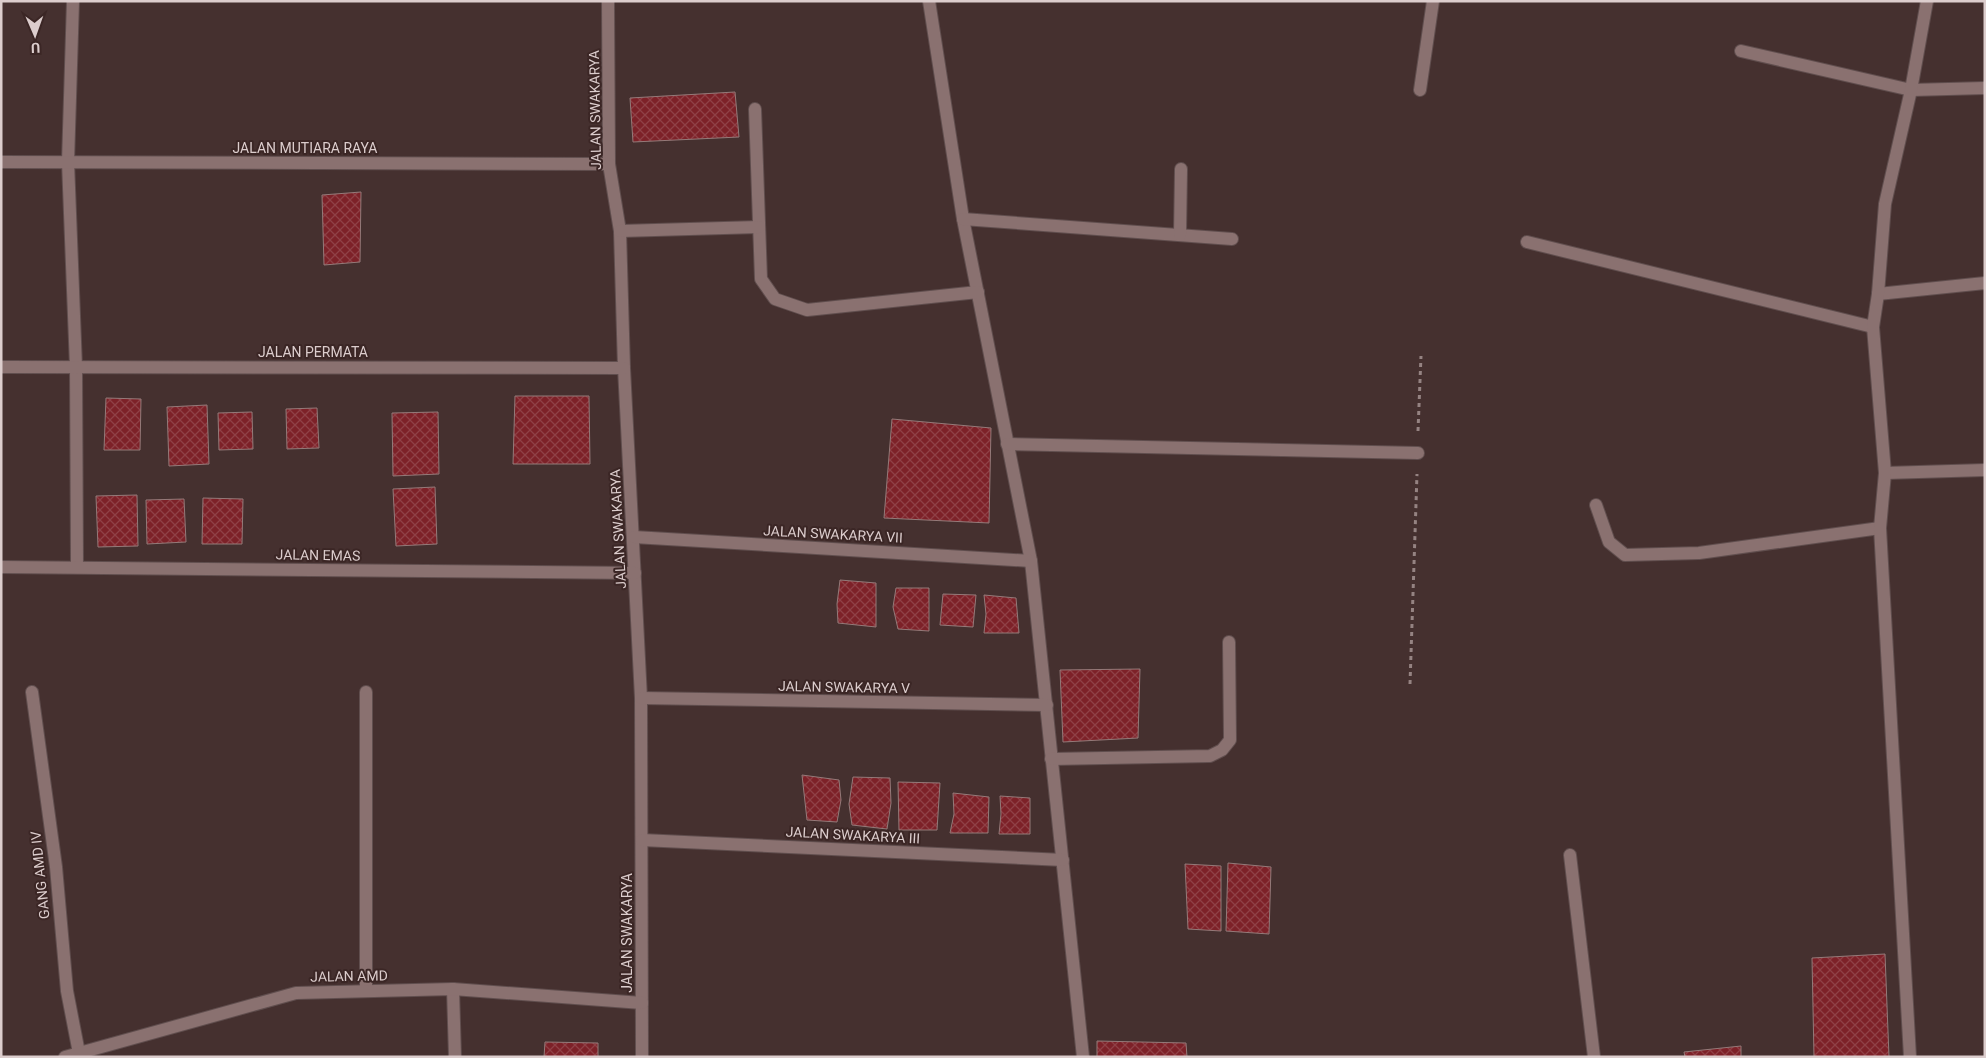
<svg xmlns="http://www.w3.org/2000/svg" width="1986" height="1058" font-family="Roboto,sans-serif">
  <defs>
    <pattern id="building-cross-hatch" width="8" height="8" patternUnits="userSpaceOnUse" patternTransform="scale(1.25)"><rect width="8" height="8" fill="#7d2128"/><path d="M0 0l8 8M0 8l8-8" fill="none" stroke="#8f4046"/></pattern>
  </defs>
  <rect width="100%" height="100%" fill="#45302f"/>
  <!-- building -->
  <g fill="url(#building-cross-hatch)" stroke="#947a79">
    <polygon points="735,92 739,137 633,142 630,98"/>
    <polygon points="361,192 360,262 324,265 322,195"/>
    <polygon points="515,396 589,396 590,464 513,464"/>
    <polygon points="106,398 141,399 140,450 104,450"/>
    <polygon points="207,405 209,464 169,466 167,407"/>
    <polygon points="317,408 319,448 287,449 286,409"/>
    <polygon points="252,412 253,449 219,450 218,413"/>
    <polygon points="438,412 439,474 393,476 392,413"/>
    <polygon points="892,419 991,428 989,523 884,518"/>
    <polygon points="435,487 437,544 396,546 393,489"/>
    <polygon points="137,495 138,546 98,547 96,496"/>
    <polygon points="203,498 243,499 242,544 202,544"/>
    <polygon points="184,499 186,542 147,544 146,500"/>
    <polygon points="840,580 876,583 876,627 838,623 837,604"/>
    <polygon points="896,588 929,588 929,631 898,629 893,607"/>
    <polygon points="943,594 976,595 973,627 940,625"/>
    <polygon points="984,595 1016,598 1019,633 984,633 986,614"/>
    <polygon points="1140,669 1138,738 1063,742 1060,670"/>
    <polygon points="802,775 839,780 841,800 837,822 807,820"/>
    <polygon points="853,777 890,778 891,803 887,829 852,825 849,804"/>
    <polygon points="898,782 940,783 937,830 899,830"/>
    <polygon points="953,793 989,797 988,833 950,833 954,814"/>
    <polygon points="1000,796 1030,798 1030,834 999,834 1001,814"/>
    <polygon points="1228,863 1271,867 1269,934 1226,931"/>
    <polygon points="1185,864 1221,866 1221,931 1188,929"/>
    <polygon points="1885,954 1889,1057 1814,1057 1812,958"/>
    <polygon points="1097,1041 1186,1043 1187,1057 1097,1057"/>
    <polygon points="545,1042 598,1043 598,1057 544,1057"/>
    <polygon points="1741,1046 1741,1057 1685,1057 1684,1052"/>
  </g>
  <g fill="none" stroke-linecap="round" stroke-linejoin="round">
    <!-- minor casing -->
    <g stroke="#604e4e" stroke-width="14">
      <g id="minor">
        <polyline points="73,1 68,162 76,367 77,567"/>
        <polyline points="608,1 609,164 620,231 624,368 641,698 642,1057"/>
        <polyline points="929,1 963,219 1031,561 1083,1057"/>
        <polyline points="1741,51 1911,90 1985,88"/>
        <polyline points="1420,90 1433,1"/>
        <polyline points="755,109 761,279 775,299 807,310 978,292"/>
        <polyline points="1,162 609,164"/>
        <polyline points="963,219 1232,239"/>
        <polyline points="620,231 759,227"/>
        <polyline points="1180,235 1181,169"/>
        <polyline points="1527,242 1873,327"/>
        <polyline points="1878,294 1985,283"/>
        <polyline points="1,367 624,368"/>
        <polyline points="1007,444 1418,453"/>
        <polyline points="1885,473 1985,470"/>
        <polyline points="1596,505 1609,542 1625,555 1699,553 1880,528"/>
        <polyline points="634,537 1031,561"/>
        <polyline points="1,567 635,573"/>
        <polyline points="32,692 56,867 67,991 79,1053"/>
        <polyline points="366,692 366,991"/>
        <polyline points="641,698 1047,705"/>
        <polyline points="1051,759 1210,756 1222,750 1230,740 1229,642"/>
        <polyline points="642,840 1063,860"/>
        <polyline points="1570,855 1594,1057"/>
        <polyline points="453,989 455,1057"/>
        <polyline points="65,1057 296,993 453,989 642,1003"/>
        <polyline points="1910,1057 1880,528 1885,473 1873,327 1878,294 1885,204 1911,90 1927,1"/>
      </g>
    </g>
    <!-- path -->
    <g stroke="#958382" stroke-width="3" stroke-dasharray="4 4" stroke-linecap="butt">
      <polyline points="1418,431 1421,356"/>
      <polyline points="1410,684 1417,474"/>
    </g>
    <!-- minor -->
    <use href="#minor" stroke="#8a7170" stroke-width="12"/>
  </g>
  <g text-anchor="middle" stroke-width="4" stroke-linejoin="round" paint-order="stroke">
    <!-- street labels -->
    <g font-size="14" fill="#dccdcd" stroke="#3b2625">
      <text transform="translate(595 110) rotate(-91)" y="5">JALAN SWAKARYA</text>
      <text x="305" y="153">JALAN MUTIARA RAYA</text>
      <text x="313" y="357">JALAN PERMATA</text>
      <text transform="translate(618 529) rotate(-93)" y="5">JALAN SWAKARYA</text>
      <text transform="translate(833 534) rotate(3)" y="5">JALAN SWAKARYA VII</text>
      <text transform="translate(318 555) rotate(1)" y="5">JALAN EMAS</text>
      <text transform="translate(844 687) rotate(1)" y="5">JALAN SWAKARYA V</text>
      <text transform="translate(853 835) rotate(3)" y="5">JALAN SWAKARYA III</text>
      <text transform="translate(40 875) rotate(-96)" y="5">GANG AMD IV</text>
      <text transform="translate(627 933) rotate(-90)" y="5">JALAN SWAKARYA</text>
      <text transform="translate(349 976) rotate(-1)" y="5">JALAN AMD</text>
    </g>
  </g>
  <!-- border -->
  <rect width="1986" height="1058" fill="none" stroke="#dccdcd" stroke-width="5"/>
  <!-- north arrow -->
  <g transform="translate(35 35) rotate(178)" stroke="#3b2625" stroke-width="4" paint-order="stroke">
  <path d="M0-4L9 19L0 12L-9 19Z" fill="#dccdcd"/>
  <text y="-8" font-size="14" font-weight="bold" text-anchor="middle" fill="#dccdcd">U</text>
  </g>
</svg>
